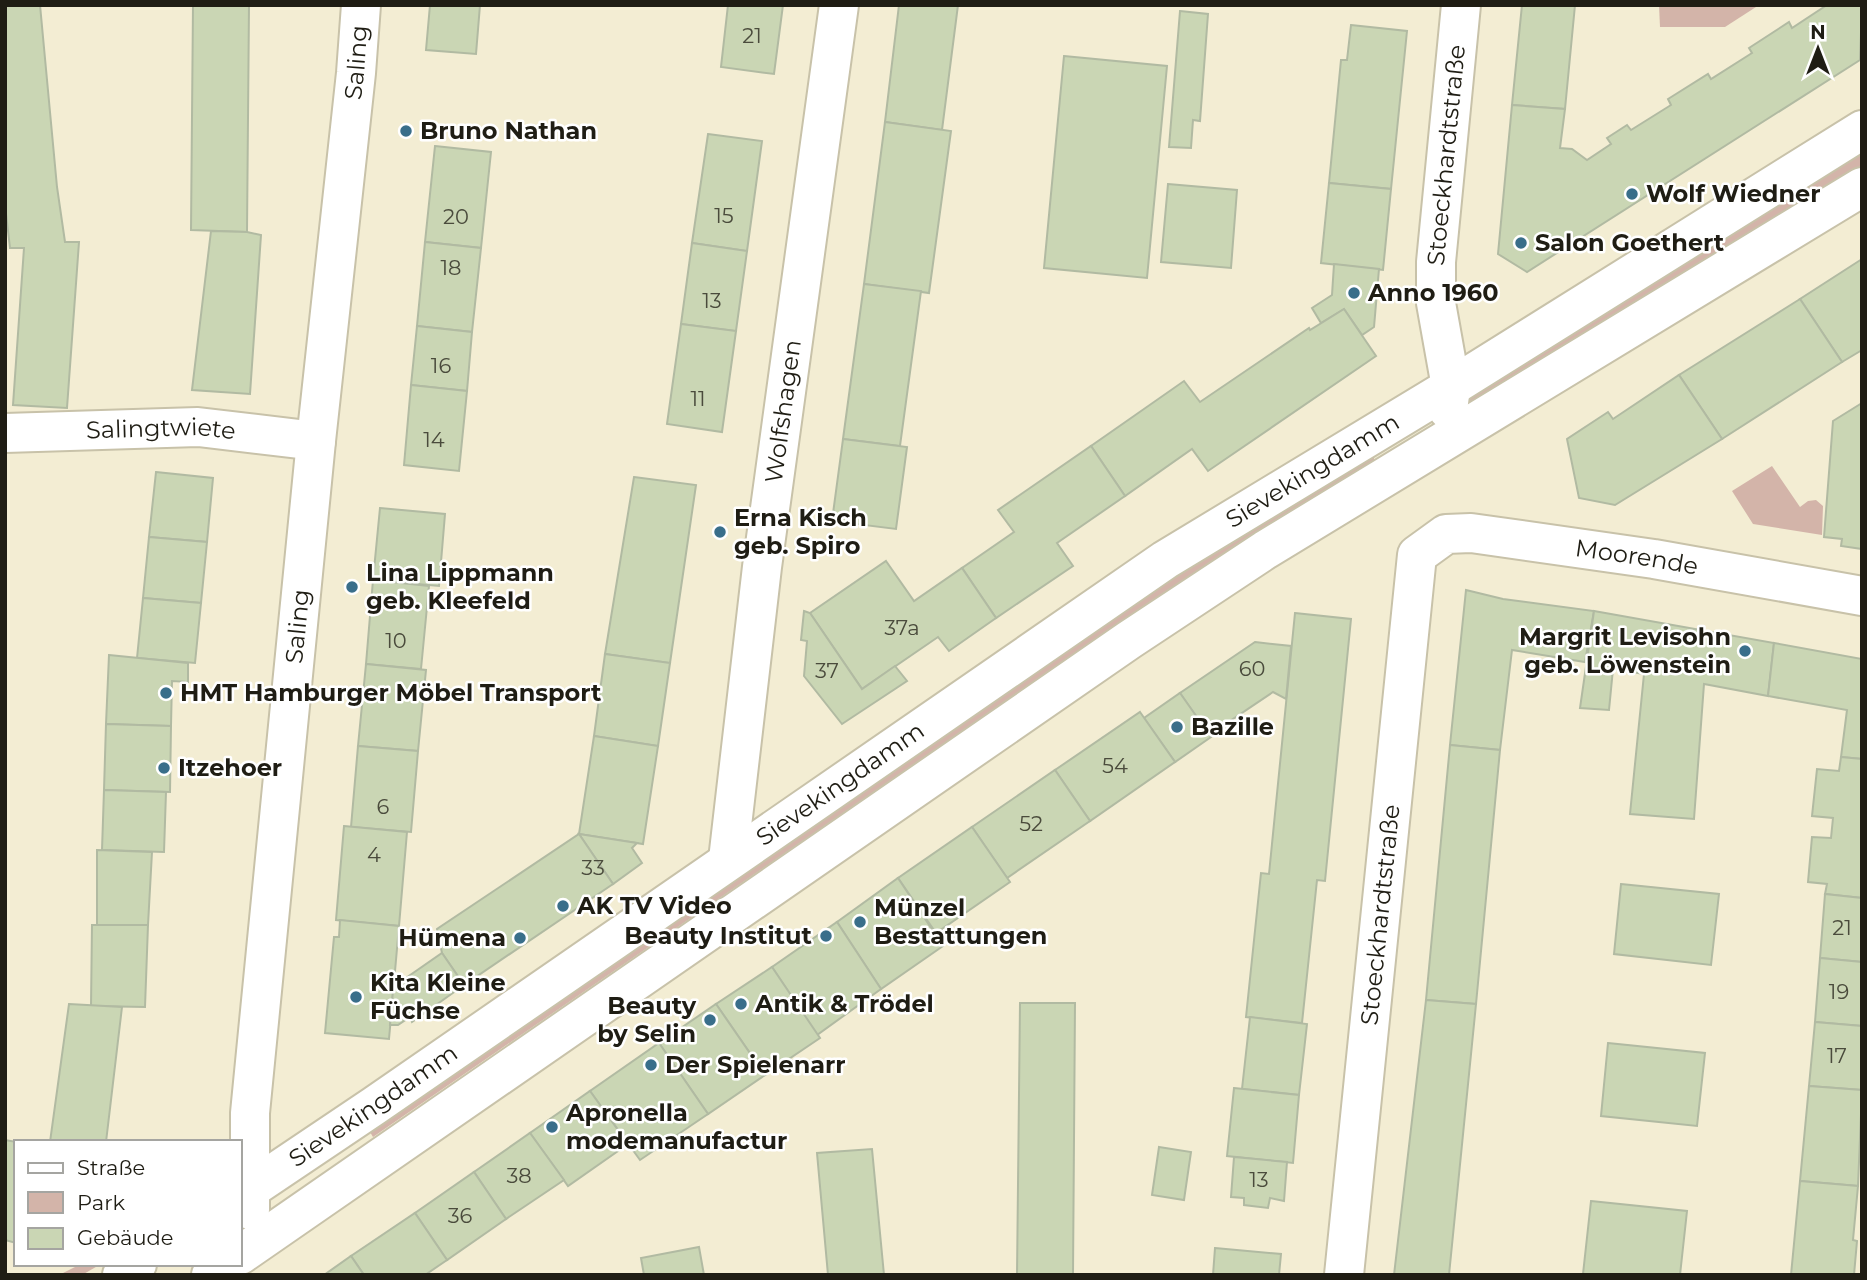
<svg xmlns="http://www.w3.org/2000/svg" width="1867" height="1280" font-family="Montserrat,sans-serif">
  <rect width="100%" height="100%" fill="#f3edd3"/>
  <!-- green -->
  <g fill="#d3b4a9">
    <polygon points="1659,5 1755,5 1756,7 1725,27 1660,27"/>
    <polygon points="1862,151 1862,165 1860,167 1463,415 1455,407"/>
    <polygon points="1374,452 1374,462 1151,601 373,1137 370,1132 1189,564"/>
    <polygon points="1772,466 1800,507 1808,501 1816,500 1823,506 1822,535 1753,524 1732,491"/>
    <polygon points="81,1264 101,1264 82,1275 59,1275"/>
  </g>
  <!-- building -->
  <g fill="#cad6b4" stroke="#b1baa2" stroke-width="2">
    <polygon points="5,5 40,5 57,187 65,242 79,242 67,408 13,405 24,248 10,248 5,205"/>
    <polygon points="193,5 249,5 247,232 191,230"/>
    <polygon points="430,5 480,5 476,54 426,50"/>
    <polygon points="728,5 783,5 774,74 721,67"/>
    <polygon points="899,5 958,5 942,130 885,122"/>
    <polygon points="1522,5 1575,5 1565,109 1512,105"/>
    <polygon points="1827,5 1862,5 1860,60 1527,272 1498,254 1512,105 1565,109 1560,148 1572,149 1587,160 1611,144 1607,138 1627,125 1631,130 1671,105 1668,99 1708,74 1711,79 1752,53 1749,48 1789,22 1792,28"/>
    <polygon points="1180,11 1208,14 1200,121 1193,120 1191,148 1169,147"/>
    <polygon points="1351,25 1407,31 1391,189 1329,183 1341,60 1347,60"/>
    <polygon points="1064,56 1167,66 1147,278 1044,268"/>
    <polygon points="885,122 951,131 929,293 864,284"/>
    <polygon points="708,134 762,141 747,251 692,243"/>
    <polygon points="435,146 491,152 481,248 425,242"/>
    <polygon points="1329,183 1391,189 1383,270 1321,263"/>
    <polygon points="1168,184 1237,190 1231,268 1161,262"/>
    <polygon points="211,231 247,232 261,235 250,394 192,390"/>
    <polygon points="425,242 481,248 472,332 417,326"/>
    <polygon points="692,243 747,251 736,331 681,324"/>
    <polygon points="1862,259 1862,350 1842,362 1800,299"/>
    <polygon points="1334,264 1379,269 1374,327 1362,335 1344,309 1321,323 1312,308 1332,295"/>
    <polygon points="864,284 921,291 900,446 843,439"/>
    <polygon points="1800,299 1842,362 1722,439 1679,375"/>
    <polygon points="1344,309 1376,356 1208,471 1192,449 1125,496 1091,446 1184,381 1200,402 1309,328 1310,330"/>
    <polygon points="681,324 736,331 722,432 667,424"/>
    <polygon points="417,326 472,332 467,391 411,385"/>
    <polygon points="1679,375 1722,439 1615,505 1579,498 1567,439 1608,412 1613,419"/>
    <polygon points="411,385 467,391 459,471 404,465"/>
    <polygon points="1862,403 1862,549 1841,546 1842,539 1824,537 1833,421"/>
    <polygon points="843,439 907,447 896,529 832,521"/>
    <polygon points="1091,446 1125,496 1057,543 1073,566 996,618 962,568 1014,532 998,510"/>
    <polygon points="156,472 213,478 207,542 149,537"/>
    <polygon points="634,477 696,485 670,663 605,654"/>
    <polygon points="380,508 445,514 439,586 373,580"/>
    <polygon points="149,537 207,542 201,603 143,598"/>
    <polygon points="886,561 914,601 962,568 996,618 949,651 938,637 862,689 810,613"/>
    <polygon points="373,580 429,586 421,669 366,664"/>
    <polygon points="1466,590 1503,599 1594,611 1585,662 1512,650 1500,750 1450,745"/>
    <polygon points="143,598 201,603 195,663 137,658"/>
    <polygon points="804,611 810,613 862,689 895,666 907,681 842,724 804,676 807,641 801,640"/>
    <polygon points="1594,611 1774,643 1768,696 1704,684 1694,819 1630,814 1644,674 1613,669 1609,710 1580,708"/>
    <polygon points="1295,613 1351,619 1325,881 1317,880 1302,1023 1246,1017 1261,873 1269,874"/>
    <polygon points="1255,642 1291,646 1286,699 1273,692 1209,735 1180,693"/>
    <polygon points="1774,643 1862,659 1862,759 1841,757 1847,710 1768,696"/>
    <polygon points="605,654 670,663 658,746 594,736"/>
    <polygon points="109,655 188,663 188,682 172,681 171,726 106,724"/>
    <polygon points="366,664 426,670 418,751 358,746"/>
    <polygon points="1180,693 1211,737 1175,762 1144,718"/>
    <polygon points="1140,712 1175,762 1090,821 1055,770"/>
    <polygon points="106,724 171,726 170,792 104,790"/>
    <polygon points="594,736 658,746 643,844 579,834"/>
    <polygon points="1450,745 1500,750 1476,1004 1426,1000"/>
    <polygon points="358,746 418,751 411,832 351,827"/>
    <polygon points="1841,757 1862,759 1862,898 1825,894 1827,884 1808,882 1812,837 1831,838 1833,818 1812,816 1817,769 1839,771"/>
    <polygon points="1055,770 1090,821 1007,878 972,827"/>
    <polygon points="104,790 166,792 164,852 102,850"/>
    <polygon points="344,826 407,832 399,926 336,920"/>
    <polygon points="972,827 1010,882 936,933 898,878"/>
    <polygon points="579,834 637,843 632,848 642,863 613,884"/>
    <polygon points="579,834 613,884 464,985 442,953 437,929"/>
    <polygon points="97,850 152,852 148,925 97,925"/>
    <polygon points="898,878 943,946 881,989 837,922"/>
    <polygon points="1621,884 1719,894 1711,965 1614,954"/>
    <polygon points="1825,894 1862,898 1862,962 1820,958"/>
    <polygon points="340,920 399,926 389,1039 325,1033 334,937 339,937"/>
    <polygon points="837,922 881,989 817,1035 772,967"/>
    <polygon points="92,925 148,925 145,1007 91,1006"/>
    <polygon points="442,953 464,985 412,1022 410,1017 398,1025 390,1025 394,979 403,980"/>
    <polygon points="1820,958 1862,962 1862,1026 1815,1022"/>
    <polygon points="772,967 820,1038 765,1075 716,1004"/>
    <polygon points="1426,1000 1476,1004 1449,1275 1394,1275"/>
    <polygon points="1020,1003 1075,1003 1073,1275 1017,1275"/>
    <polygon points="69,1004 122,1007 106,1142 50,1142"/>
    <polygon points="716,1004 765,1075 708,1114 659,1043"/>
    <polygon points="1250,1017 1307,1024 1299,1095 1242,1089"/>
    <polygon points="1815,1022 1862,1026 1862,1090 1809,1086"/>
    <polygon points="659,1043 708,1114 640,1160 590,1091"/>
    <polygon points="1608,1043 1705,1053 1697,1126 1601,1116"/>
    <polygon points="1809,1086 1862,1090 1858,1186 1800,1181"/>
    <polygon points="1234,1088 1299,1095 1293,1163 1227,1156"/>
    <polygon points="590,1091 628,1144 568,1186 530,1133"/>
    <polygon points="530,1133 564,1180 506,1219 474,1172"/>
    <polygon points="5,1140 17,1142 16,1243 5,1240"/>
    <polygon points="1159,1147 1191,1152 1184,1200 1152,1195"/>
    <polygon points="872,1149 884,1275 828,1275 817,1153"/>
    <polygon points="1234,1157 1287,1162 1284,1201 1270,1198 1268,1208 1244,1205 1244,1198 1231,1197"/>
    <polygon points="474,1172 506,1219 447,1260 415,1213"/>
    <polygon points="1800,1181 1858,1186 1853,1240 1857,1241 1854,1275 1791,1275"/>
    <polygon points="1591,1201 1687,1211 1680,1275 1583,1274"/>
    <polygon points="415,1213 447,1260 425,1275 364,1275 351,1256"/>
    <polygon points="699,1247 704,1275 644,1275 641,1258"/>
    <polygon points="1215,1248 1281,1254 1279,1275 1213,1275"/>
    <polygon points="351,1256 364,1275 324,1275"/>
  </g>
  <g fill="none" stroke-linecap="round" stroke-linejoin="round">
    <!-- minor casing -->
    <g stroke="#c8c2a9" stroke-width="42">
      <g id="minor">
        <path id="s1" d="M1448,410l3,-23 -15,-84v-41l25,-257"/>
        <path id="s2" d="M5,433l193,-6 118,14"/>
        <path id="s3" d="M728,860l34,-293 77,-562"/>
        <path id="s4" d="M240,1196l134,-90 791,-546 286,-173 411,-257"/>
        <path id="s5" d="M250,1210v-97l66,-672 40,-368 5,-68"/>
        <polyline points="240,1255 1129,640 1265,550 1862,187"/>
        <polyline points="122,1275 137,1264"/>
        <polyline points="211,1275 226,1264"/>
        <path id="s6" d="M1344,1275l73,-720 29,-21 25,-1 183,26 208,37"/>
      </g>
    </g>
    <!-- minor -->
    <use href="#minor" stroke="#fff" stroke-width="38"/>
  </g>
  <!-- markers -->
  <g fill="#396e8a" stroke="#fff" stroke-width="2.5">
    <circle cx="406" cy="131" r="7"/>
    <circle cx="1632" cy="194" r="7"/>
    <circle cx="1521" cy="243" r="7"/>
    <circle cx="1354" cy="293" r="7"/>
    <circle cx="720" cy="532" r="7"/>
    <circle cx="352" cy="587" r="7"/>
    <circle cx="1745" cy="651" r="7"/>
    <circle cx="166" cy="693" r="7"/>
    <circle cx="1177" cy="727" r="7"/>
    <circle cx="164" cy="768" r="7"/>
    <circle cx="563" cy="906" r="7"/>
    <circle cx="860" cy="922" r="7"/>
    <circle cx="826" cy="936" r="7"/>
    <circle cx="520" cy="938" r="7"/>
    <circle cx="356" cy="997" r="7"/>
    <circle cx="741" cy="1004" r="7"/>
    <circle cx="710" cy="1020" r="7"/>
    <circle cx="651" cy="1065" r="7"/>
    <circle cx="552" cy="1127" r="7"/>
  </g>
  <g text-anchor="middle" stroke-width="5" stroke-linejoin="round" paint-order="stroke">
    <!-- number labels -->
    <g font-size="21" fill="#4a4b3c">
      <text x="752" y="43">21</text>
      <text x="724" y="223">15</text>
      <text x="456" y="224">20</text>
      <text x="451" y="275">18</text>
      <text x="712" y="308">13</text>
      <text x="441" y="373">16</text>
      <text x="698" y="406">11</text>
      <text x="434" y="447">14</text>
      <text x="902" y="635">37a</text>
      <text x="396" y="648">10</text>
      <text x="1252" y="676">60</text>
      <text x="827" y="678">37</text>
      <text x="1115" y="773">54</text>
      <text x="383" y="814">6</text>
      <text x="1031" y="831">52</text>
      <text x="374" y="862">4</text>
      <text x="593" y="875">33</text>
      <text x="1842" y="935">21</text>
      <text x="1839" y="999">19</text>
      <text x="1837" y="1063">17</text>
      <text x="519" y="1183">38</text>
      <text x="1259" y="1187">13</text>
      <text x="460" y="1223">36</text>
    </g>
    <!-- street labels -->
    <g font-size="24" fill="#1f1d14" stroke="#fff">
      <text dy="8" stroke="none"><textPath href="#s5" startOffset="1153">Saling</textPath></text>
      <text dy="8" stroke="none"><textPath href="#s1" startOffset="257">Stoeckhardtstraße</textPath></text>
      <text dy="8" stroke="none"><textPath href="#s3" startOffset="452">Wolfshagen</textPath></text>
      <text dy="8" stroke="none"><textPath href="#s2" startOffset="156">Salingtwiete</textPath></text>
      <text dy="8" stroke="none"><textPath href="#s4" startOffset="1295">Sievekingdamm</textPath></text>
      <text dy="8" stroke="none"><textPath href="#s6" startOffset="952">Moorende</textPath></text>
      <text dy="8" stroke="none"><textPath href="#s5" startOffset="586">Saling</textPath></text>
      <text dy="8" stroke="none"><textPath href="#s4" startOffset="728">Sievekingdamm</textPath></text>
      <text dy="8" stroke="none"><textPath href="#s6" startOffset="362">Stoeckhardtstraße</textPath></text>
      <text dy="8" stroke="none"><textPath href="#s4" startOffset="161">Sievekingdamm</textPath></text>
    </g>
    <!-- poi labels -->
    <g font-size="24" font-weight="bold" fill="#1f1d14" stroke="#fff" text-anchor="start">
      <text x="420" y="139">Bruno Nathan</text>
      <text x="1646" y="202">Wolf Wiedner</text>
      <text x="1535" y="251">Salon Goethert</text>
      <text x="1368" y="301">Anno 1960</text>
      <text x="734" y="526">Erna Kisch<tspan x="734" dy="28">geb. Spiro</tspan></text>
      <text x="366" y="581">Lina Lippmann<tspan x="366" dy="28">geb. Kleefeld</tspan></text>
      <text x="1731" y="645" text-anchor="end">Margrit Levisohn<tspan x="1731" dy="28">geb. Löwenstein</tspan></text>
      <text x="180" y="701">HMT Hamburger Möbel Transport</text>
      <text x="1191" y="735">Bazille</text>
      <text x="178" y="776">Itzehoer</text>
      <text x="577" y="914">AK TV Video</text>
      <text x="874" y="916">Münzel<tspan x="874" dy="28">Bestattungen</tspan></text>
      <text x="812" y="944" text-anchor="end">Beauty Institut</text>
      <text x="506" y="946" text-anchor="end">Hümena</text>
      <text x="370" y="991">Kita Kleine<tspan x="370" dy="28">Füchse</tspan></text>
      <text x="755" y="1012">Antik &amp; Trödel</text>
      <text x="696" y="1014" text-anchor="end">Beauty<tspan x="696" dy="28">by Selin</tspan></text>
      <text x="665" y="1073">Der Spielenarr</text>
      <text x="566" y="1121">Apronella<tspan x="566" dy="28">modemanufactur</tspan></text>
    </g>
  </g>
  <!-- border -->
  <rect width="1867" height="1280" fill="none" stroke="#1f1d14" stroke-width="14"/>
  <!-- legend -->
  <rect x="14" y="1140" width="228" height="126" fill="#ffffff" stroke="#a5a5a1" stroke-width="2"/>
  <rect x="28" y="1163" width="35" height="10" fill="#ffffff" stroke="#a5a5a1" stroke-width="2"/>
  <text x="77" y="1175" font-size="21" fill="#1f1d14">Straße</text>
  <rect x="28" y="1192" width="35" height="21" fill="#d3b4a9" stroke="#a5a5a1" stroke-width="2"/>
  <text x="77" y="1210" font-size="21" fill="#1f1d14">Park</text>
  <rect x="28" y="1228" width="35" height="21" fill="#cad6b4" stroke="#a5a5a1" stroke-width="2"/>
  <text x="77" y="1245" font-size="21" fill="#1f1d14">Gebäude</text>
  <!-- north arrow -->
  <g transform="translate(1818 49)" stroke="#ffffff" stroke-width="5" paint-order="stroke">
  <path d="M0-5L12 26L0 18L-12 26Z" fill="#1f1d14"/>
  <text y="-10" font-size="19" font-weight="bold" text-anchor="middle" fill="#1f1d14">N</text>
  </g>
</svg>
